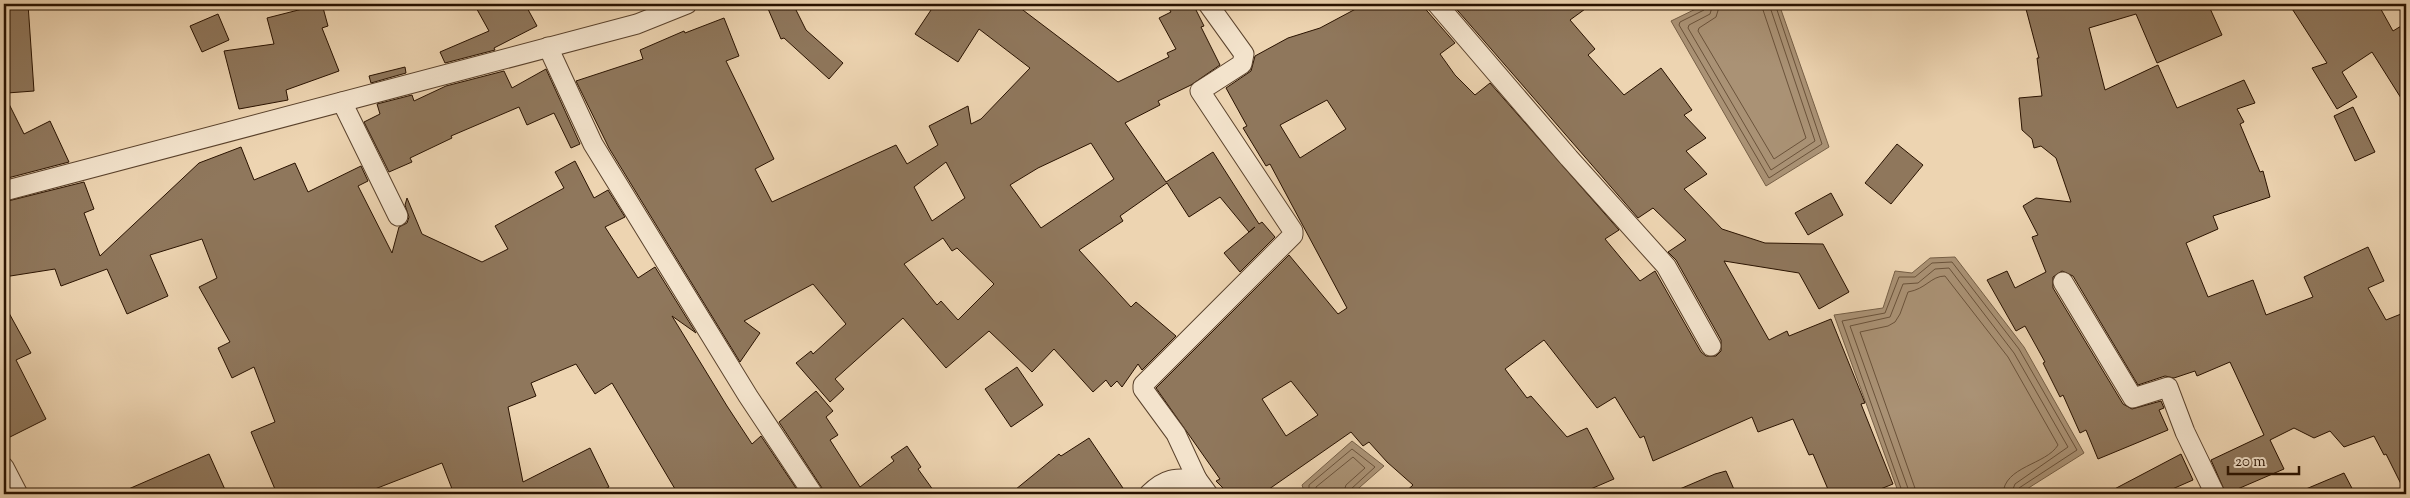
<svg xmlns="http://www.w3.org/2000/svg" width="2410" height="498" font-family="'Sorts Mill Goudy',serif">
  <rect width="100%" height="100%" fill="#edd4b1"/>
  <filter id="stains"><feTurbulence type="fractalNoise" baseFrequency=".004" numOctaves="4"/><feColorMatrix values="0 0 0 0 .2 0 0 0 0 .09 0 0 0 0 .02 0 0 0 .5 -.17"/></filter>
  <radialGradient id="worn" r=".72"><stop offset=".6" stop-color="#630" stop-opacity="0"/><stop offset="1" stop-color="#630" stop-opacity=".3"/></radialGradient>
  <!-- water -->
  <g fill="#aa9275" stroke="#765f46">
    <polygon points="1706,4 1779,4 1829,147 1766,186 1671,21"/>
    <polygon points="1955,257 2024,347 2084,453 2019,494 1899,494 1834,315 1883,308 1895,271 1912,273 1930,258"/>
    <polygon points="1352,441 1384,466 1352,494 1305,494 1302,485"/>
  </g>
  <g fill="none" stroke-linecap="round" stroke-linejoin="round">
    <!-- shore -->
    <g stroke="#6a523a" stroke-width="1">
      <polyline points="1707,4 1704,10 1680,22 1679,25 1769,178 1822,144 1775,4"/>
      <polyline points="1713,4 1710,14 1689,25 1688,28 1771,170 1815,141 1769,4"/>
      <polyline points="1720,4 1716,17 1699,28 1698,31 1774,159 1806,138 1761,4"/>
      <polyline points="1309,494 1309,485 1352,449 1375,467 1351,489 1349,494"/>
      <polyline points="1316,494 1316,487 1353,457 1365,468 1346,485 1343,494"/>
      <polyline points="1903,494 1842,321 1885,313 1899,277 1915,277 1932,263 1952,262 2019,349 2077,450 2019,488 2017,494"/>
      <polyline points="1910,494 1850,326 1890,317 1903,284 1918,283 1935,269 1949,268 2014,353 2068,447 2015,484 2011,494"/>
      <path d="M1917,494l-57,-162 28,-6 7,-4 5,-8 8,-22c18,-3 23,-16 37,-16l63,81 50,88c-12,20 -54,21 -55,49"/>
    </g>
  </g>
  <!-- building -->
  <g fill="#8f775c" stroke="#291200" fill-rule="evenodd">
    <polygon points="4,4 28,4 34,91 7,93"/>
    <polygon points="322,4 328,26 322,28 339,71 286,90 288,100 239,109 224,51 274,44 267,18"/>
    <polygon points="474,4 525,4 537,26 494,48 495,50 445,63 440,52 489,31"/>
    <polygon points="766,4 793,4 806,30 843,63 829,79 784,38 781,39"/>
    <path d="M935,4h80l103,78 51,-25 -2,-4 9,-4 -17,-31 12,-6 -5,-8h27l11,22 -3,1 19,38 -29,20 -33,16 2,4 -35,18 41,59 47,-30 46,72 3,-2 13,15 -35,35 -16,-19 31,-26 -6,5 -29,-35 -31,20 -22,-34 -47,33 3,5 -44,29 52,57 5,-5 40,34 -34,34 -4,-6 -16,23 -5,-6 -6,6 -5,-7 -13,12 -39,-43 -22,23 -43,-41 -43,37 -43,-50 -68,61 9,10 -14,13 -34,-39 15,-12 2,3 33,-30 -33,-40 -69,37 16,12 -20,29 -131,-214 -33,-67 67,-22 -3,-9 44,-19 1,2 39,-15 15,38 -13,5 48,98 -19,10 17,33 124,-57 11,19 31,-19 -9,-19 39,-20 3,18 10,-5 49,-51 -51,-39 -21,33 -43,-28zM1091,143l23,36 -73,49 -31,-43 28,-17zM946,162l19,36 -33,23 -18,-34zM943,238l9,13 5,-3 37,36 -36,36 -17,-19 -4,4 -33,-41z"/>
    <path d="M1365,4h56l34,39 -15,11 15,21 20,20 15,-12 129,147 -14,9 35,42 15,-10 46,81 5,4h10l5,-5v-11l-45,-80 -8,-8 18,-12 -33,-32 -15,10 -186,-214h140l-22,16 25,29 -7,6 36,40 37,-27 31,42 -8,5 22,23 -20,13 21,23 -23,15 38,40 43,14 58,1 26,48 -30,17 -20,-36 -75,-12 45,79 18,-9 2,5 42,-17 34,84 -4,1 32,80 -15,6 2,4h-50l-17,-40 -4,1 -16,-36 -35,13 -6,-15 -99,44 -9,-25 -4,2 -25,-41 -18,11 -53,-68 -39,29 22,29 4,-2 36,41 20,-9 27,51 -35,15h-176l10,-9 -26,-23 -18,-20 -6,4 -12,-14 -89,62h-33l-13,-13 4,-2 -64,-91 133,-133 49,59 9,-6 -77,-144 -4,2 -23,-38 4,-2 -21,-38 25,-17 4,-15 33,-18 32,-10zM1327,100l19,29 -46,29 -20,-33zM1291,381l27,34 -32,21 -24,-37z"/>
    <polygon points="2042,4 2208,4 2222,35 2157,63 2136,14 2089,28 2105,90 2158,65 2177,108 2244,80 2255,103 2237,109 2244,122 2240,124 2260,172 2263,171 2270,197 2213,216 2218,229 2186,243 2208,297 2253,280 2266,315 2313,297 2304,277 2368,247 2384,281 2368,288 2386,320 2406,312 2406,494 2386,454 2384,455 2374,436 2344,447 2330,431 2314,438 2294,428 2270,440 2284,469 2226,494 2211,460 2264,435 2230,362 2197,376 2195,371 2174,378 2165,376 2138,385 2073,276 2062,271 2053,277 2053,288 2123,404 2132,409 2161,401 2164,408 2159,410 2168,430 2098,459 2086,430 2080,433 2063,395 2060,397 2043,363 2045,362 2025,326 2016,331 1987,280 2007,271 2015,288 2046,272 2032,237 2038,235 2023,206 2036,198 2071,202 2056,158 2041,146 2034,148 2032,139 2022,130 2019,98 2042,96 2037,58 2039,58 2026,9"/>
    <polygon points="2289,4 2378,4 2393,31 2406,23 2406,106 2372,52 2342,72 2357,97 2337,109 2312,68 2327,63"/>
    <polygon points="218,14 229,40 202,52 190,26"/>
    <polygon points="405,67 406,73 371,83 369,76"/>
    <polygon points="546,69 580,144 571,148 554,113 527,125 519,107 451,136 452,138 410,158 412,162 389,172 364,122 380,114 377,104 412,95 414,101 446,86 504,71 512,88"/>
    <polygon points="4,94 24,134 50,121 69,162 4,179"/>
    <polygon points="2353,107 2375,152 2355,161 2334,116"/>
    <polygon points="1897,144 1923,165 1891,204 1865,183"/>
    <polygon points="241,147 254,180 295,163 308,192 361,166 368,181 358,186 392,253 399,227 407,223 409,217 405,205 407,198 422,234 482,262 508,249 495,226 564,188 555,172 575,161 594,198 608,190 625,217 605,227 638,278 655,267 696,333 672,316 727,406 752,444 761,436 800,494 678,494 612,383 595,394 576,364 531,383 536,396 508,407 523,482 590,448 609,487 595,494 454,494 442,463 362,494 277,494 251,432 275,422 254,367 232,378 218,348 230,342 199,287 217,278 202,239 150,255 168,296 127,314 107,269 61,286 55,269 4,277 4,202 84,182 94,209 84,213 100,256 199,163"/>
    <polygon points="1831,193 1843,215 1808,235 1795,213"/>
    <polygon points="4,304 31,353 16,360 46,419 4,440"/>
    <polygon points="1017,367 1043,405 1011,427 985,389"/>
    <polygon points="816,391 833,411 826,417 838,435 830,440 860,487 894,461 891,457 907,446 921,467 918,469 936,494 824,494 822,488 779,422"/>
    <polygon points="1089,438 1127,494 1010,494 1059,454 1061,456"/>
    <polygon points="209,454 227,494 117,494"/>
    <polygon points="2181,454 2193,480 2161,494 2105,494"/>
    <polygon points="1726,471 1736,494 1668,494 1715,474"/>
    <polygon points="2344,473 2355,494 2294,494"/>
  </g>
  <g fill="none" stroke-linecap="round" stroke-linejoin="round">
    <!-- minor casing -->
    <g stroke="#5a422c" stroke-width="21">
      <g id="minor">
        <polyline points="1437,4 1569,158 1666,266 1711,346"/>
        <polyline points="548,47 593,144 748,396 813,494"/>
        <polyline points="342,102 398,216"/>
        <polyline points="4,191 637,24 687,4"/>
        <polyline points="2063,282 2133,398 2168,387 2185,432 2215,494"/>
        <polyline points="4,467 18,494"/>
        <polyline points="1197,479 1176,434 1143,389 1143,385 1293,235 1293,231 1200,91 1242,64 1244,54 1208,4"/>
        <path d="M1149,494c16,-16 26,-16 48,-15l11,15"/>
      </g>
    </g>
    <!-- minor -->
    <use href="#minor" stroke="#f3e3cc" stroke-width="19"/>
  </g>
  <!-- margin -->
  <rect width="2410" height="498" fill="none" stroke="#edd4b1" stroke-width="20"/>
  <rect x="5" y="5" width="2400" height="488" fill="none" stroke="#291200" stroke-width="2.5"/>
  <rect x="10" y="10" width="2390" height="478" fill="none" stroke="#291200"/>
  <!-- scale -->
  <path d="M2228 466v8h71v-8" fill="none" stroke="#291200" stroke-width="2.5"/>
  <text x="2235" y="466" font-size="15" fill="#291200" stroke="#f3e3cc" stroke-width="4" paint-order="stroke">20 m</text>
  <rect width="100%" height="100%" filter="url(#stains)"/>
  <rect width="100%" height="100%" fill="url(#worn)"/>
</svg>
